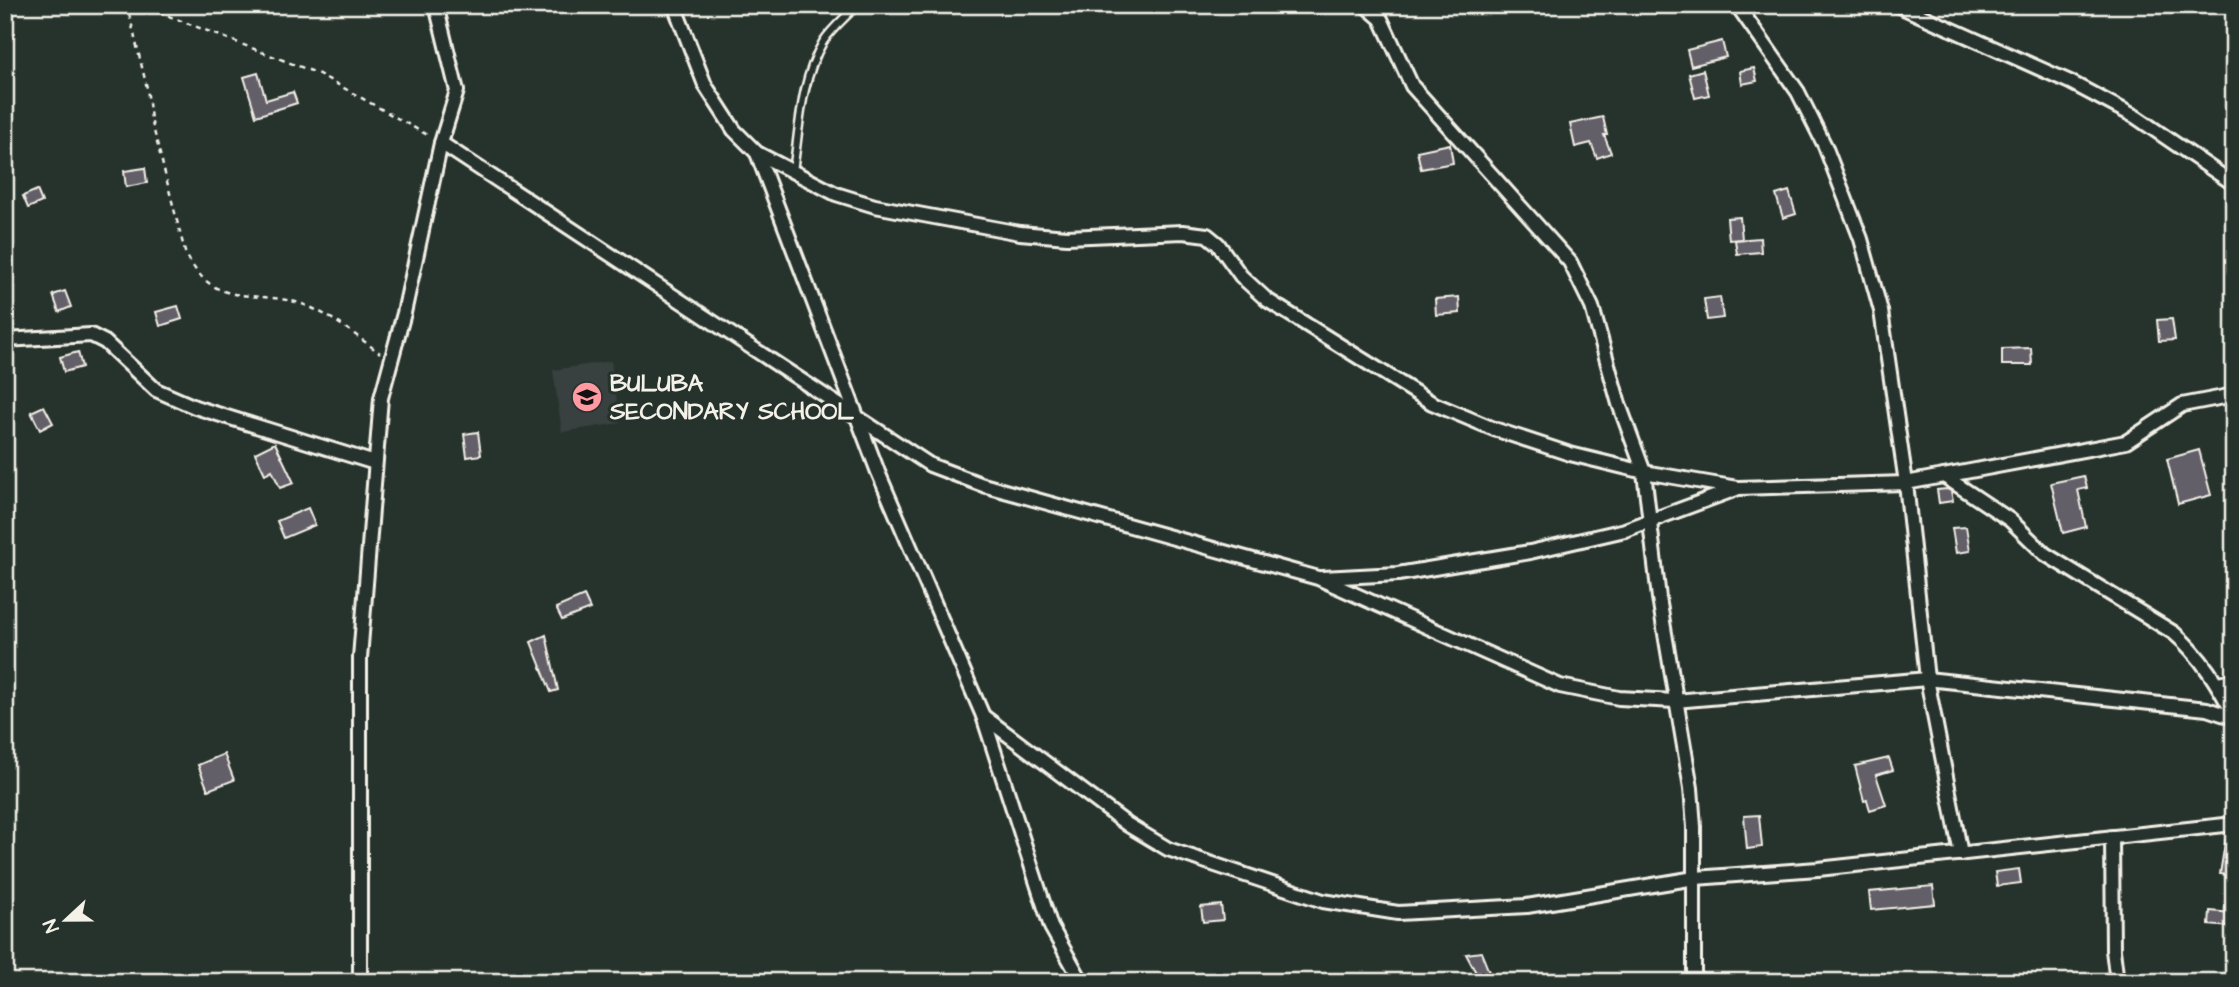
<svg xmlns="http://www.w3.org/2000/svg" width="2239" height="987" font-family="'Architects Daughter',sans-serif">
  <rect width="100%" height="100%" fill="#26332d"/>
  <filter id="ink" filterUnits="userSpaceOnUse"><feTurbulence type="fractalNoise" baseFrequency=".0143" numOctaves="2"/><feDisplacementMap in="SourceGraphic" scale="14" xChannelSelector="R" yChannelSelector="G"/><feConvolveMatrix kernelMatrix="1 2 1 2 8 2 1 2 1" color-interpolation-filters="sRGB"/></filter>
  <g filter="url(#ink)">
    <!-- built -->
    <polygon fill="#39403f" points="611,361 620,423 562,432 553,370"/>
    <!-- building -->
    <g fill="#645e68" stroke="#f4f1e8" stroke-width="2">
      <polygon points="1722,41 1726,57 1691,66 1687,50"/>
      <polygon points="1754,68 1757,81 1742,84 1740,71"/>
      <polygon points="1703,70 1709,95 1695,98 1689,74"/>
      <polygon points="258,73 266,100 293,92 297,103 256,116 244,77"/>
      <polygon points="1603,117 1607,135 1604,135 1611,153 1597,158 1591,143 1575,147 1570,124"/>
      <polygon points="1450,144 1453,163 1421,169 1417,151"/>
      <polygon points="145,168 147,183 126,187 124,171"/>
      <polygon points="37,190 42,202 28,208 23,196"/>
      <polygon points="1789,191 1796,214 1783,218 1776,195"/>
      <polygon points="1740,217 1742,239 1729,240 1727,218"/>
      <polygon points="1760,238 1761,252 1737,254 1735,240"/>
      <polygon points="65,291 71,307 59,312 53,295"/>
      <polygon points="1459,297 1460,313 1436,315 1435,299"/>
      <polygon points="1720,297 1723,318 1707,320 1704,299"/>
      <polygon points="178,306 182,319 160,326 156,312"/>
      <polygon points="2172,319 2175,340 2159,341 2157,320"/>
      <polygon points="2031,348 2032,365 2002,365 2002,349"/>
      <polygon points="78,352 82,367 64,372 60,357"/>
      <polygon points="44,406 53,423 40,430 31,412"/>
      <polygon points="478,432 481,455 467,457 464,434"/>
      <polygon points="275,443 294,483 280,488 272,470 265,474 255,453"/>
      <polygon points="2199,450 2211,495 2178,504 2167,459"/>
      <polygon points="2084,476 2087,488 2078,490 2086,527 2063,533 2051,483"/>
      <polygon points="1947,489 1951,491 1953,501 1939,503 1937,490"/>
      <polygon points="308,508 315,525 284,538 277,521"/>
      <polygon points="1966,527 1970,551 1956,553 1952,528"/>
      <polygon points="584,596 590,609 562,620 556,608"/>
      <polygon points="546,635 558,690 551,692 531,642"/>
      <polygon points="224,754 234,780 208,790 198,765"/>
      <polygon points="1889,758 1893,770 1876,775 1886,805 1870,810 1867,800 1864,801 1855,766"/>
      <polygon points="1759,815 1762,847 1747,849 1744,816"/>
      <polygon points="2226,837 2234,838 2234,876 2220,874"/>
      <polygon points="2019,869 2021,883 1997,886 1995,872"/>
      <polygon points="1933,886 1935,904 1871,910 1869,892"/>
      <polygon points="1221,905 1223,920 1203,922 1201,907"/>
      <polygon points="2210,911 2231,913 2230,927 2209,925"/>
      <polygon points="1481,952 1493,982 1481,982 1466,954"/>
    </g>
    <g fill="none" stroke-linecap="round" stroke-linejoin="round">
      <!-- service casing -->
      <g stroke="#f4f1e8" stroke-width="11">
        <path id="service" d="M793,171c7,-45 7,-89 30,-129 8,-13 23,-25 34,-37"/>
      </g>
      <!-- minor casing -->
      <g stroke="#f4f1e8" stroke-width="18">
        <g id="minor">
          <polyline points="674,5 705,85 734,130 757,153 836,194 875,206 1020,233 1067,237 1183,232 1207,235 1218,244 1241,276 1267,300 1432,403 1494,429 1570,454 1644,472 1738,488 1906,483 2126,442 2182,405 2234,395"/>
          <polyline points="1365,5 1381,19 1412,86 1570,262 1592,307 1619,404 1644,472 1659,598 1691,788 1694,827 1694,982"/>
          <polyline points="1737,5 1798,92 1825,146 1861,239 1881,311 1906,483 1927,679 1961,854"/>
          <polyline points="1897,5 2070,82 2136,117 2234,184"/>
          <polyline points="441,143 930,465 983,485 1318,578 1560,686 1619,698 1675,701 1927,679 2207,709 2234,718"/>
          <polyline points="757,153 878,472 983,716 1051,927 1082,982"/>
          <polyline points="5,340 91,335 105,342 156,390 195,407 375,463"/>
          <path d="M1944,476l66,44 35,34 129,79c27,23 44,51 60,82"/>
          <polyline points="1322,578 1398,574 1530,552 1625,530 1736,489"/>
          <polyline points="2218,683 2234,680"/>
          <polyline points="983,716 1128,825 1168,849 1323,901 1398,913 1527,906 1695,878 1818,869 2234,824"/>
          <polyline points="2112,837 2113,950 2117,982"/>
          <polyline points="360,982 360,658 381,398 404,313 441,143 457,91 436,5"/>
        </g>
      </g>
      <!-- path -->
      <g stroke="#f4f1e8" stroke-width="2.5" stroke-dasharray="5 5" stroke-linecap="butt">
        <path d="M127,5l20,83 4,31 34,133c31,64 75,32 127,56 24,11 46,29 68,45"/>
        <polyline points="140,5 319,74 429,136"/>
      </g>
      <!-- service -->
      <use href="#service" stroke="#26332d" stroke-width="6"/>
      <!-- minor -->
      <use href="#minor" stroke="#26332d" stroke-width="12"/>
    </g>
  </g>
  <!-- icons -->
  <defs>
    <g id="school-disc" transform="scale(1.575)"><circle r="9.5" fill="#ff9aa2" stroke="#26332d"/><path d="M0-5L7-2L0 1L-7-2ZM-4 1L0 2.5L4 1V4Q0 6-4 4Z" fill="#111"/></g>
  </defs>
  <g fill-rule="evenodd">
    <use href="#school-disc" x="587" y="397"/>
  </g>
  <g text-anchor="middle" stroke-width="6" stroke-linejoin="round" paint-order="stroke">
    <!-- poi labels -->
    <g font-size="24" font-weight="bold" fill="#f4f1e8" stroke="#26332d" text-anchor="start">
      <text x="610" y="391">BULUBA<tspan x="610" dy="28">SECONDARY SCHOOL</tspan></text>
    </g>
  </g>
  <!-- margin -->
  <rect width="2239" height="987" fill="none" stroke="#26332d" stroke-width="28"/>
  <rect x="14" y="14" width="2211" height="959" fill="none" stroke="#f4f1e8" stroke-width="2.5" filter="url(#ink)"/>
  <!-- north arrow -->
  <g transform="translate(66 920) rotate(248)" stroke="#26332d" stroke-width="5" paint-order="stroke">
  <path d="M0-5L12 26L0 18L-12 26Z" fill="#f4f1e8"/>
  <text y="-10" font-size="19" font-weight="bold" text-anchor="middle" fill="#f4f1e8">N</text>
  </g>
</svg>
